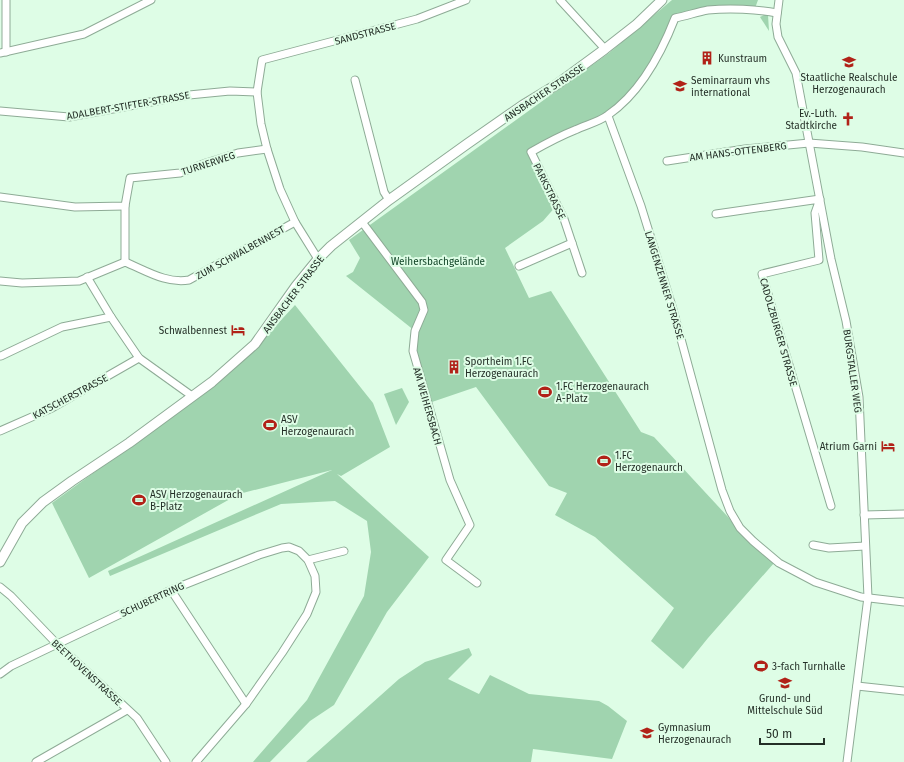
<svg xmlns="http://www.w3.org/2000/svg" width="904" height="762" font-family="'Fira Sans',sans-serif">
  <rect width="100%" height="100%" fill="#defde6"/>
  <!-- green -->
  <g fill="#a0d4af">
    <path d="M672,0h86l-4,11 -25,-2 -54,9 -32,61 -36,37 -76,36 26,53 -14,16 -38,27 24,50 22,-7 90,141 13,5 75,81c12,18 28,31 45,45l-66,75 -25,31 -32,-28 23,-33 -79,-71 -40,-22 12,-22 -18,-7 -73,-99 -44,15 -16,-52 -1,-19 -69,-55 7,-4 7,-14 -11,-18 260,-187z"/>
    <polygon points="764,15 768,15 769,31 760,17"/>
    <polygon points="295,305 373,403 390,447 341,476 337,474 429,557 387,612 334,705 310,721 270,762 253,762 307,700 364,596 371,552 367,521 335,501 281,504 110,576 108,571 332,470 239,494 89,578 52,503 129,447 257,346"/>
    <polygon points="402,388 409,402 396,425 384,394"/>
    <polygon points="469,648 472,655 448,679 479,694 490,675 529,694 599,701 608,706 627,721 612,759 533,749 531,762 306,762 399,679 425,662"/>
  </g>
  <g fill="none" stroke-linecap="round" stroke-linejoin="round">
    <!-- minor casing -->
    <g stroke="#8eab96" stroke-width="9">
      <g id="minor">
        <polyline points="6,0 6,52"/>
        <polyline points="560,0 605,49"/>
        <polyline points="779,0 776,24 778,37 796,73 831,259 846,321 859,397 868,597 847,762"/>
        <polyline points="0,53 84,34 151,0"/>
        <polyline points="355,80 384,192 389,200"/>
        <polyline points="0,111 69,117 189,95 230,91 257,92"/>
        <polyline points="608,116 641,206 672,306 722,490 730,511 740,528 753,541 779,563 815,582 861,597 904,602"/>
        <polyline points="667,161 745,149 809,143 862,147 904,153"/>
        <polyline points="0,197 75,207 125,206 130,178 180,173 206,163 238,153 267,149"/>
        <polyline points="125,206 125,262"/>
        <polyline points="716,214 820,199 815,213 819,260 762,274 831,506"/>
        <polyline points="362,222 422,302 424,310 415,331 413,351 450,480 470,525 446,560 477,583"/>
        <polyline points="318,259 295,222 280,189 267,149 261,124 257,92 262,60 417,19 466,0"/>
        <polyline points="519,266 572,243"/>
        <path d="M582,273l-18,-54 -33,-67c14,-8 29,-16 44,-22 10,-5 24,-8 33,-15 32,-22 53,-61 67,-97 11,-2 22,-6 33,-8 21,-2 49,-1 69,3"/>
        <polyline points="87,277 111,317 139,358 192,396"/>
        <path d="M0,281l22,2 57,-2 46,-19c20,8 41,22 64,18l106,-58"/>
        <polyline points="1,356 62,327 111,317"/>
        <polyline points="0,431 50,409 139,358"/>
        <polyline points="864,515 904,514"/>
        <polyline points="813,545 829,548 865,546"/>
        <polyline points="308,560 344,551"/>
        <polyline points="0,587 11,596 57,644 137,718 166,762"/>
        <polyline points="171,590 246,704"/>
        <polyline points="0,674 11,666 171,590 259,555 282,548 289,547 299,551 308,560 315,576 316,592 307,614 282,653 246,704 196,762"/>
        <polyline points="857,686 904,691"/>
        <polyline points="36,762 127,710"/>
      </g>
    </g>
    <!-- tertiary casing -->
    <g stroke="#8eab96" stroke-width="11">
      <polyline id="tertiary" points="0,562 22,523 43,502 72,481 129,443 212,382 255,344 296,286 318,259 331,246 389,200 467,144 523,105 556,85 605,49 637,24 662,0"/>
    </g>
    <!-- minor -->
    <use href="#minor" stroke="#fff" stroke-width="7"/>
    <!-- tertiary -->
    <use href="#tertiary" stroke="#fff" stroke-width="9"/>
  </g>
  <!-- icons -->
  <defs>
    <g id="building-bare" transform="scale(1.08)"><path d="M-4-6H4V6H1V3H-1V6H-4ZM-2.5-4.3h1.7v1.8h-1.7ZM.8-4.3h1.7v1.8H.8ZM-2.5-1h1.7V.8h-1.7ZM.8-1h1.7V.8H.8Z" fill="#b12218" stroke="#defde6" stroke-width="2.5" paint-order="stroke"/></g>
    <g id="school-bare" transform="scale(1.08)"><path d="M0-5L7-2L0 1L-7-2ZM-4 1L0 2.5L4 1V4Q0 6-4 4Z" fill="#b12218" stroke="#defde6" stroke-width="2.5" paint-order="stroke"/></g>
    <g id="university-bare" transform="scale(1.08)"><path d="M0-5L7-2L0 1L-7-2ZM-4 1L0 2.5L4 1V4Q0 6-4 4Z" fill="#b12218" stroke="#defde6" stroke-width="2.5" paint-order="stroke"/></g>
    <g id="church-bare" transform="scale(1.08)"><path d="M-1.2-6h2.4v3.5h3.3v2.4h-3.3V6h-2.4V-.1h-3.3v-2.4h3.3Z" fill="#b12218" stroke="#defde6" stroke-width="2.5" paint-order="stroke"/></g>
    <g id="hotel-bare" transform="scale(1.08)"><path d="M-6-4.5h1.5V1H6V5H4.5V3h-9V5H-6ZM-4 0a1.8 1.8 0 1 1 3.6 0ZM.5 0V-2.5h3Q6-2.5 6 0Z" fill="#b12218" stroke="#defde6" stroke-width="2.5" paint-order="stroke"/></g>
    <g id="stadium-bare" transform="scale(1.08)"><path d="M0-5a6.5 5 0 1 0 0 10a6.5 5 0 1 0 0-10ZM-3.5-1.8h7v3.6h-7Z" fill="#b12218" stroke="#defde6" stroke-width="2.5" paint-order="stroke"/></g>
  </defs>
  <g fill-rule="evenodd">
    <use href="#building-bare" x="707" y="58"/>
    <use href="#school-bare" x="849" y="62"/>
    <use href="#university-bare" x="680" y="86"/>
    <use href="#church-bare" x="848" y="119"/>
    <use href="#hotel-bare" x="238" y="330"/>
    <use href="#building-bare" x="454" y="367"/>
    <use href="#stadium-bare" x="545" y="392"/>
    <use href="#stadium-bare" x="270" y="425"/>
    <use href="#hotel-bare" x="888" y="446"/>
    <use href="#stadium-bare" x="604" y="461"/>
    <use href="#stadium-bare" x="139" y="500"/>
    <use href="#stadium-bare" x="761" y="666"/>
    <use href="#school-bare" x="785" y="683"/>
    <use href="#school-bare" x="647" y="733"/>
  </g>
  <g text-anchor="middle" stroke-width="4" stroke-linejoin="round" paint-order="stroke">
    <!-- street labels -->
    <g font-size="10" fill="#242f27" stroke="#defde6">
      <text transform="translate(365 33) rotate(-15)" y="4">SANDSTRASSE</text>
      <text transform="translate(544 92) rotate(-34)" y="4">ANSBACHER STRASSE</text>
      <text transform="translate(128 105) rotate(-10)" y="4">ADALBERT-STIFTER-STRASSE</text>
      <text transform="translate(738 151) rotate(-7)" y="4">AM HANS-OTTENBERG</text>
      <text transform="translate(208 163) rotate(-18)" y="4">TURNERWEG</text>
      <text transform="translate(550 191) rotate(64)" y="4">PARKSTRASSE</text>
      <text transform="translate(240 252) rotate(-29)" y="4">ZUM SCHWALBENNEST</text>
      <text transform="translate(665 285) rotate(73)" y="4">LANGENZENNER STRASSE</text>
      <text transform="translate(293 294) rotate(-53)" y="4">ANSBACHER STRASSE</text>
      <text transform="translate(779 332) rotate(74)" y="4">CADOLZBURGER STRASSE</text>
      <text transform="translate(853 371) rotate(82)" y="4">BURGSTALLER WEG</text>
      <text transform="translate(70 396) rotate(-28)" y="4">KATSCHERSTRASSE</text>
      <text transform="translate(428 406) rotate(74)" y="4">AM WEIHERSBACH</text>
      <text transform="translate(152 599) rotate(-25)" y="4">SCHUBERTRING</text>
      <text transform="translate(87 672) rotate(43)" y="4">BEETHOVENSTRASSE</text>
    </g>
    <!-- poi labels -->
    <g font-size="10" fill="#242f27" stroke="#defde6" text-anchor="start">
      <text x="718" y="62">Kunstraum</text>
      <text x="849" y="81" text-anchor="middle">Staatliche Realschule<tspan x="849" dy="12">Herzogenaurach</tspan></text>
      <text x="691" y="84">Seminarraum vhs<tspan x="691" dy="12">international</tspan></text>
      <text x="837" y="117" text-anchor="end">Ev.-Luth.<tspan x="837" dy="12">Stadtkirche</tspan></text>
      <text x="227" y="334" text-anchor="end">Schwalbennest</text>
      <text x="465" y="365">Sportheim 1.FC<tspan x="465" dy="12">Herzogenaurach</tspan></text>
      <text x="556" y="390">1.FC Herzogenaurach<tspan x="556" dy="12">A-Platz</tspan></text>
      <text x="281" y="423">ASV<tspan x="281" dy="12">Herzogenaurach</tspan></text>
      <text x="877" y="450" text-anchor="end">Atrium Garni</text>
      <text x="615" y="459">1.FC<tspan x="615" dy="12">Herzogenaurch</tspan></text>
      <text x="150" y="498">ASV Herzogenaurach<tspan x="150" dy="12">B-Platz</tspan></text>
      <text x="772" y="670">3-fach Turnhalle</text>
      <text x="785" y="702" text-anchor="middle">Grund- und<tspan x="785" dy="12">Mittelschule Süd</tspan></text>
      <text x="658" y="731">Gymnasium<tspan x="658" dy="12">Herzogenaurach</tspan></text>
    </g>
    <!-- park labels -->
    <g font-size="10" fill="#0b3e21" stroke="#defde6">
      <text x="438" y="265">Weihersbachgelände</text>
    </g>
  </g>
  <!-- scale -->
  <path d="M760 738v6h64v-6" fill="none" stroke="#242f27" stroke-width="2"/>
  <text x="766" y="738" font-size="12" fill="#242f27" stroke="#defde6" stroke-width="3" paint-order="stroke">50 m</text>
</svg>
